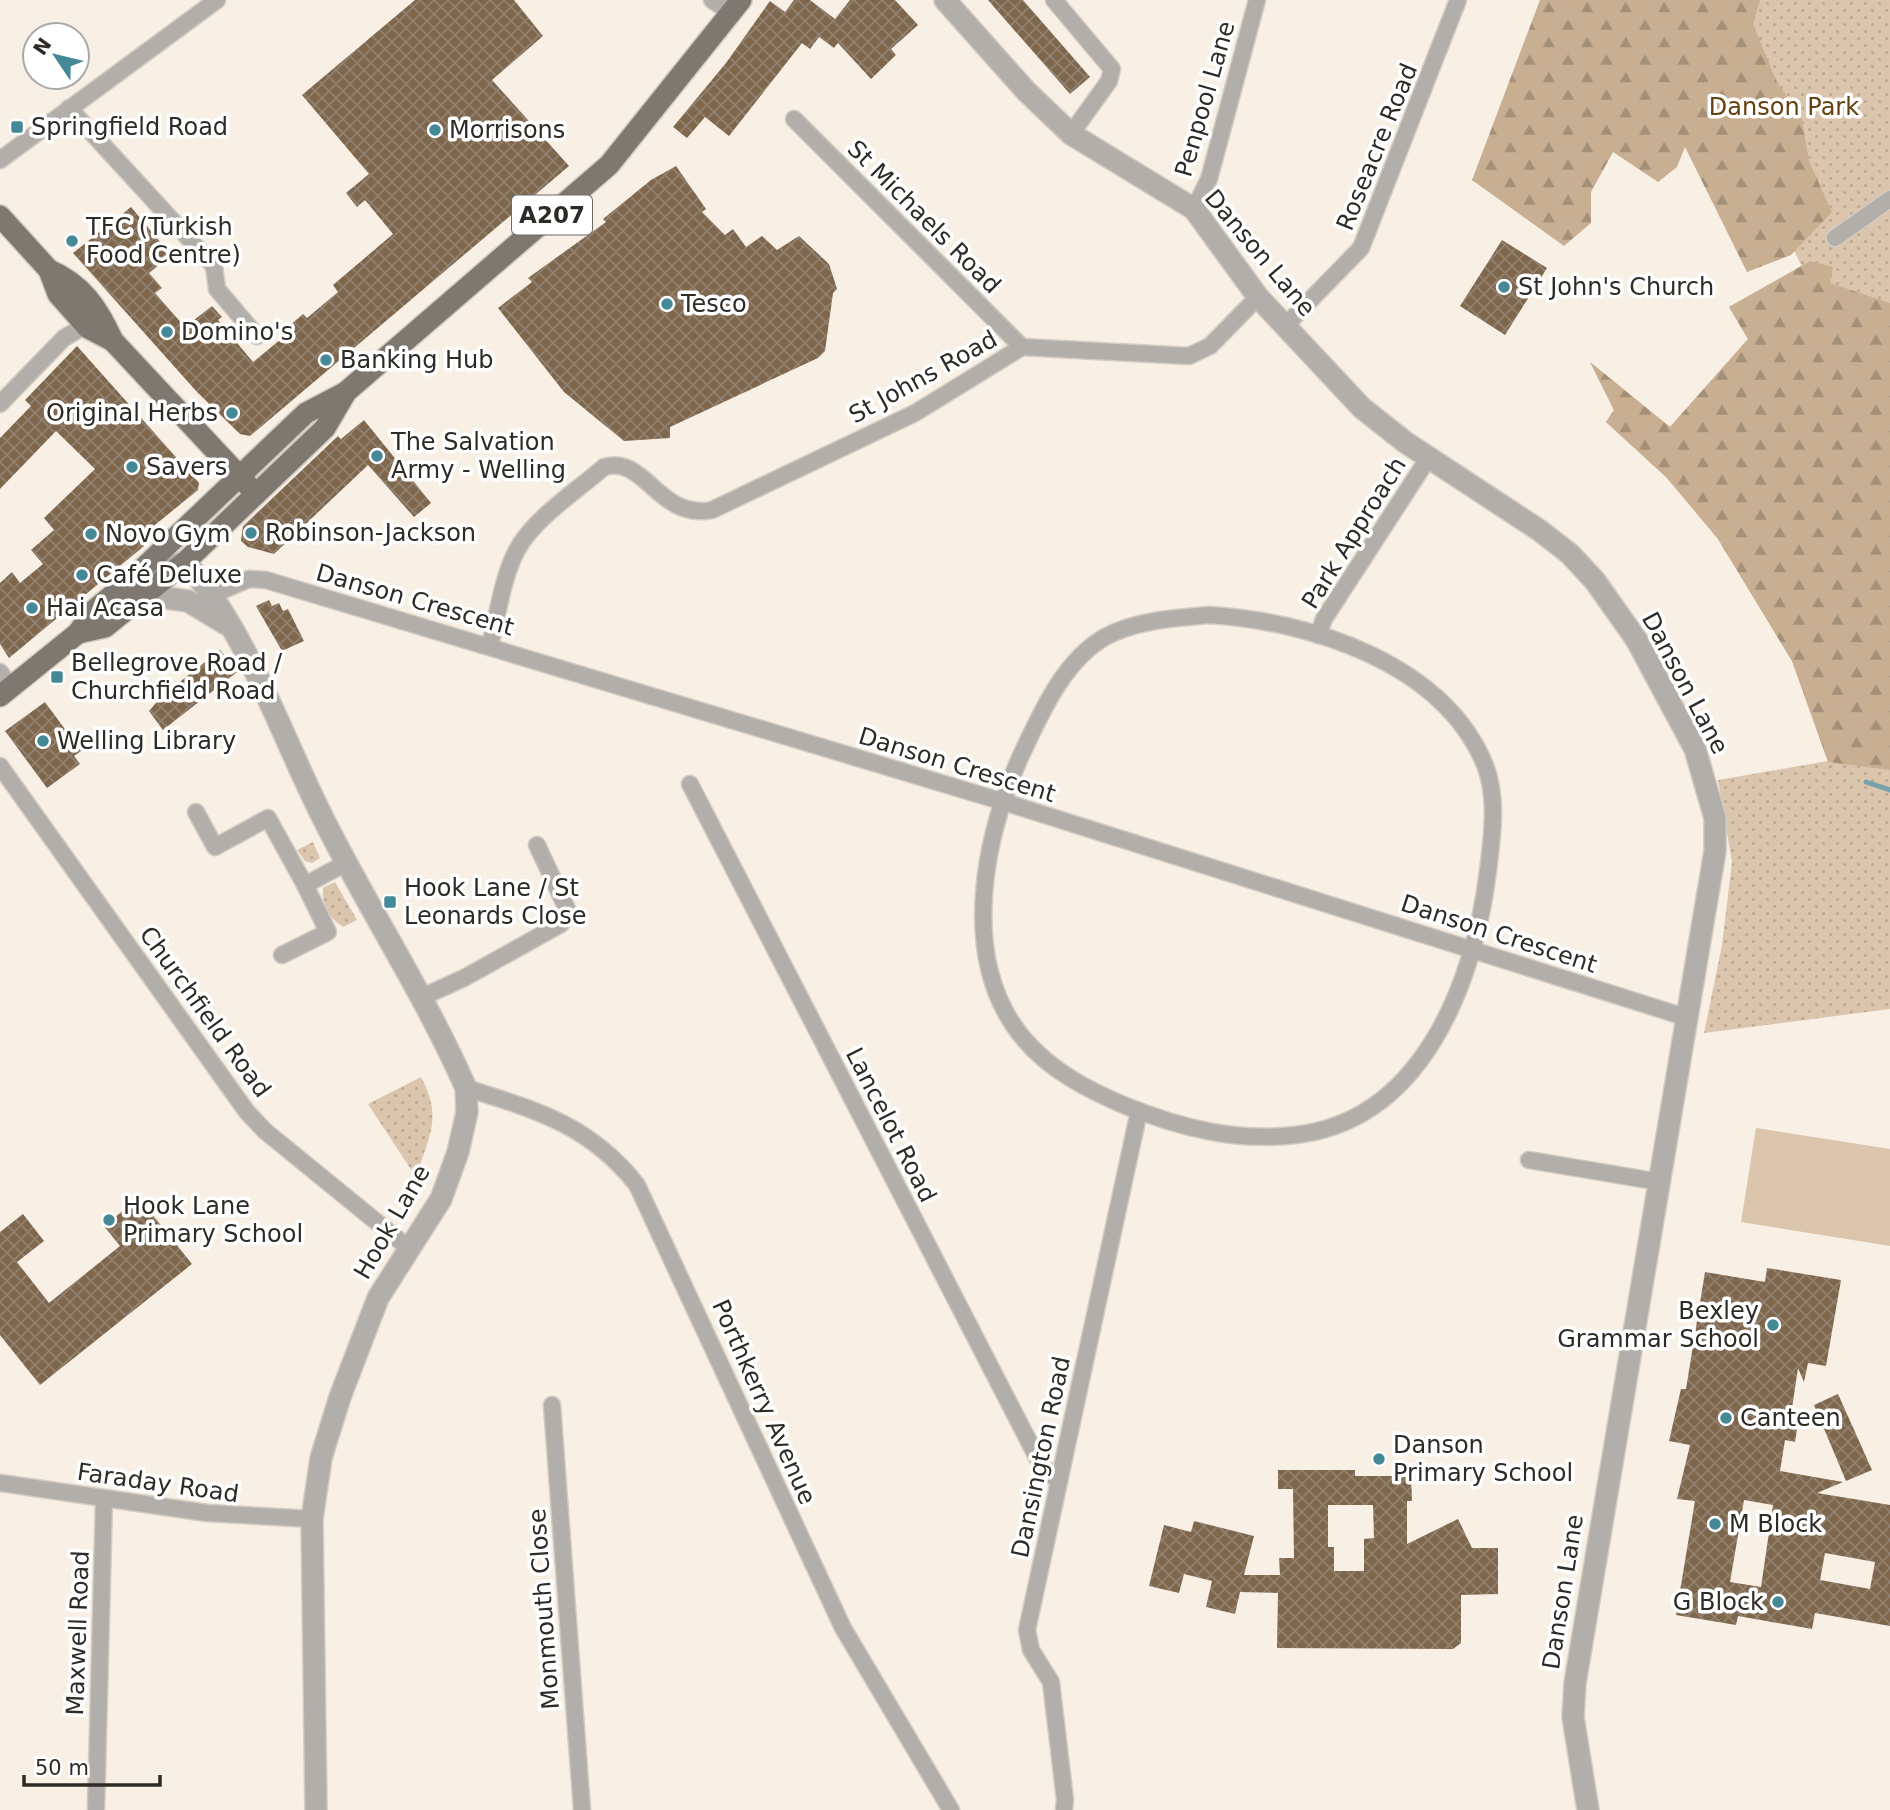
<svg xmlns="http://www.w3.org/2000/svg" width="1890" height="1810" font-family="'DejaVu Sans',sans-serif">
  <defs>
    <pattern id="grass-dots" width="8" height="8" patternUnits="userSpaceOnUse" patternTransform="scale(1.75)"><rect width="8" height="8" fill="#dbc5ad"/><path d="M2 2h.1M6 6h.1" fill="none" stroke="#bca995" stroke-width="1.8" stroke-linecap="round"/></pattern>
    <pattern id="forest-firs" width="22" height="20" patternUnits="userSpaceOnUse" patternTransform="scale(1.75)"><rect width="22" height="20" fill="#c9af92"/><path d="M5 1l3.5 6h-7zM16 11l3.5 6h-7z" fill="#a48f77"/></pattern>
    <pattern id="building-cross-hatch" width="8" height="8" patternUnits="userSpaceOnUse" patternTransform="scale(1.75)"><rect width="8" height="8" fill="#7f674d"/><path d="M0 0l8 8M0 8l8-8" fill="none" stroke="#92816f"/></pattern>
  </defs>
  <rect width="100%" height="100%" fill="#f8efe5"/>
  <!-- grass -->
  <g fill="url(#grass-dots)">
    <polygon points="1617,0 1890,0 1890,1009 1704,1033 1722,945 1732,862 1718,780 1828,761 1792,661 1718,539 1667,478 1606,422 1614,410 1590,362 1670,427 1748,339 1729,307 1802,267 1794,250 1747,272"/>
    <polygon points="313,842 320,858 312,863 305,861 297,850"/>
    <path d="M335,882l22,38 -14,7c-15,-11 -21,-19 -20,-39z"/>
    <path d="M421,1077c22,41 8,59 -5,100l-48,-73z"/>
  </g>
  <!-- forest -->
  <g fill="url(#forest-firs)">
    <polygon points="1540,0 1760,0 1753,24 1776,80 1802,120 1809,161 1832,212 1791,255 1747,272 1685,147 1677,167 1658,182 1613,152 1591,192 1591,223 1564,246 1472,180"/>
    <polygon points="1810,261 1833,267 1830,283 1890,303 1890,770 1828,762 1792,661 1718,539 1667,478 1606,422 1614,410 1590,362 1670,427 1748,339 1729,307"/>
  </g>
  <!-- garden -->
  <polygon fill="#dbc5ad" points="1756,1128 1890,1149 1890,1246 1741,1222"/>
  <g fill="none" stroke-linecap="round" stroke-linejoin="round">
    <!-- stream -->
    <polyline stroke="#76a2ac" stroke-width="5" points="1866,782 1890,790"/>
  </g>
  <!-- building -->
  <g fill="url(#building-cross-hatch)" fill-rule="evenodd">
    <polygon points="415,0 514,0 543,36 492,80 569,166 256,431 250,436 240,434 197,392 73,253 131,207 171,255 149,273 162,288 155,293 185,327 212,306 222,317 218,320 253,362 286,335 283,331 303,314 307,318 338,292 333,285 393,234 365,200 357,207 346,193 369,174 302,95"/>
    <polygon points="794,0 810,0 835,19 850,0 895,0 918,25 891,49 896,55 871,79 838,43 834,48 819,37 810,49 802,43 729,136 705,117 687,138 673,127 726,63 770,1 785,12"/>
    <polygon points="988,0 1023,0 1090,77 1070,94"/>
    <polygon points="676,166 706,209 702,212 725,235 733,229 746,247 762,236 777,250 799,236 829,264 837,289 833,293 825,351 818,358 670,427 670,438 624,441 564,392 498,308 532,282 528,278 606,222 603,219 651,180"/>
    <polygon points="1502,240 1547,268 1505,335 1460,306"/>
    <polygon points="77,346 199,483 198,490 145,533 144,546 9,658 0,644 0,583 12,572 20,583 43,564 31,550 54,530 44,518 95,469 56,431 0,489 0,438 31,406 25,400"/>
    <polygon points="364,420 431,503 414,517 368,465 274,554 248,547 241,541 243,526 338,436 341,439"/>
    <polygon points="269,600 272,606 279,603 283,611 288,609 304,641 282,651 256,606"/>
    <polygon points="220,650 237,672 163,730 149,711 161,697"/>
    <polygon points="45,702 81,751 74,756 80,764 47,788 5,731"/>
    <polygon points="139,1198 192,1264 40,1385 0,1335 0,1232 23,1214 44,1241 17,1262 49,1303 120,1246 104,1226"/>
    <path d="M1767,1268l74,12 -15,86 -18,-3 -4,19 -6,-14 -7,47 9,-5 -5,32 -10,-2 -5,31 63,11 -26,11 73,12v121l-75,-13 -3,16 -74,-13 -2,9 -60,-10 19,-114 -18,-2 13,-54 -21,-4 12,-52h5l19,-117 60,10zM1744,1500l29,5 -12,82 -31,-5zM1825,1553l50,9 -5,27 -50,-9z"/>
    <polygon points="1838,1394 1872,1470 1846,1481 1814,1405"/>
    <path d="M1278,1470h77v6h56l1,25h-5v43l51,-25 14,29h26v46l-37,1v48l-8,6 -176,-1 1,-55 -38,-1 -5,22 -29,-7 6,-26 -28,-7 -5,19 -30,-7 15,-61 27,7 3,-11 60,15 -10,39h36l-1,-17h15l-1,-69h-15zM1328,1505h45l1,33 -10,1v32h-30v-24h-6z"/>
  </g>
  <g fill="none" stroke-linecap="round" stroke-linejoin="round">
    <!-- minor casing -->
    <g stroke="#d4ccc3" stroke-width="19">
      <g id="minor">
        <polyline points="712,0 730,12"/>
        <polyline points="1054,0 1112,69 1109,81 1071,134"/>
        <polyline points="69,108 214,266 217,289 257,336"/>
        <polyline points="794,119 1022,347"/>
        <polyline points="0,160 217,0"/>
        <polyline points="1194,209 1209,179 1257,0"/>
        <polyline points="1835,238 1890,199"/>
        <polyline points="1285,326 1361,248 1458,0"/>
        <polyline points="0,404 64,338 86,325"/>
        <polyline points="212,595 249,579 266,580 1004,802 1688,1018"/>
        <path d="M1209,615c101,6 234,48 276,150 13,33 7,72 3,106 -14,112 -66,250 -193,264 -59,7 -114,-7 -169,-29 -38,-16 -75,-35 -102,-67 -67,-79 -40,-205 0,-290 19,-40 41,-89 81,-112 31,-17 70,-19 104,-22z"/>
        <polyline points="1318,635 1324,619 1429,457"/>
        <path d="M490,645c8,-30 12,-67 27,-95 16,-31 61,-60 87,-83 42,-12 54,53 108,43l203,-97 107,-66 167,9 21,-10 48,-49"/>
        <polyline points="0,672 11,687"/>
        <polyline points="0,766 247,1112 265,1131 411,1250"/>
        <polyline points="690,784 1041,1465 1059,1482"/>
        <polyline points="196,812 215,847 268,818 305,885 346,863"/>
        <polyline points="282,955 328,932 305,885"/>
        <polyline points="420,998 464,978 561,924 567,909 537,845"/>
        <path d="M466,1088c70,22 124,37 171,97l206,443 108,182"/>
        <polyline points="1529,1160 1660,1182"/>
        <polyline points="552,1405 582,1810"/>
        <polyline points="0,1483 207,1513 312,1519"/>
        <polyline points="96,1810 104,1499"/>
        <polyline points="1064,1810 1065,1800 1051,1682 1031,1650 1027,1630 1139,1111"/>
      </g>
    </g>
    <!-- tertiary casing -->
    <g stroke="#d4ccc3" stroke-width="24">
      <g id="tertiary">
        <polyline points="945,0 1026,91 1071,134 1194,209 1258,297 1362,408 1405,442 1539,530 1570,554 1595,581 1636,639 1695,749 1715,818 1715,851 1575,1683 1573,1717 1588,1810"/>
        <path d="M135,576l50,-14c62,67 99,181 141,262 45,89 100,173 140,264l1,24 -9,40 -17,47 -63,99 -38,99 -19,61 -9,61 4,291"/>
        <polyline points="145,595 188,601 226,624"/>
      </g>
    </g>
    <!-- primary casing -->
    <g stroke="#d4ccc3" stroke-width="24">
      <g id="primary">
        <polyline points="0,216 49,270 58,294 88,328 113,341 256,494"/>
        <path d="M49,270c33,14 49,38 64,71"/>
        <polyline points="78,633 105,627 185,562 325,428 345,394"/>
        <polyline points="0,696 78,633 92,612 135,576 306,413 346,392 609,165 741,0"/>
      </g>
    </g>
    <!-- minor -->
    <use href="#minor" stroke="#b2aeaa" stroke-width="16"/>
    <!-- tertiary -->
    <use href="#tertiary" stroke="#b2aeaa" stroke-width="21"/>
    <!-- primary -->
    <use href="#primary" stroke="#7f7870" stroke-width="21"/>
  </g>
  <!-- markers -->
  <g fill="#458997" stroke="#fff" stroke-width="2.5">
    <rect x="10" y="120" width="14" height="14" rx="3.5"/>
    <circle cx="435" cy="130" r="7"/>
    <circle cx="72" cy="241" r="7"/>
    <circle cx="1504" cy="287" r="7"/>
    <circle cx="667" cy="304" r="7"/>
    <circle cx="167" cy="332" r="7"/>
    <circle cx="326" cy="360" r="7"/>
    <circle cx="232" cy="413" r="7"/>
    <circle cx="377" cy="456" r="7"/>
    <circle cx="132" cy="467" r="7"/>
    <circle cx="251" cy="533" r="7"/>
    <circle cx="91" cy="534" r="7"/>
    <circle cx="82" cy="575" r="7"/>
    <circle cx="32" cy="608" r="7"/>
    <rect x="50" y="670" width="14" height="14" rx="3.5"/>
    <circle cx="43" cy="741" r="7"/>
    <rect x="383" y="895" width="14" height="14" rx="3.5"/>
    <circle cx="109" cy="1220" r="7"/>
    <circle cx="1773" cy="1325" r="7"/>
    <circle cx="1726" cy="1418" r="7"/>
    <circle cx="1379" cy="1459" r="7"/>
    <circle cx="1715" cy="1524" r="7"/>
    <circle cx="1778" cy="1602" r="7"/>
  </g>
  <g text-anchor="middle" stroke-width="7" stroke-linejoin="round" paint-order="stroke">
    <!-- shield labels -->
    <rect fill="#fff" stroke="#6d6b68" stroke-width="2" x="512" y="195.5" width="80" height="39" rx="5"/>
    <g font-size="23" font-weight="bold" fill="#2e2b27">
      <text x="552" y="223">A207</text>
    </g>
    <!-- street labels -->
    <g font-size="24" fill="#2e2b27" stroke="#fff">
      <text transform="translate(1205 99) rotate(-74)" y="8">Penpool Lane</text>
      <text transform="translate(1377 147) rotate(-68)" y="8">Roseacre Road</text>
      <text transform="translate(924 217) rotate(45)" y="8">St Michaels Road</text>
      <text transform="translate(1260 253) rotate(50)" y="8">Danson Lane</text>
      <text transform="translate(923 377) rotate(-29)" y="8">St Johns Road</text>
      <text transform="translate(1354 533) rotate(-58)" y="8">Park Approach</text>
      <text transform="translate(415 600) rotate(16)" y="8">Danson Crescent</text>
      <text transform="translate(1685 683) rotate(62)" y="8">Danson Lane</text>
      <text transform="translate(957 765) rotate(17)" y="8">Danson Crescent</text>
      <text transform="translate(1499 934) rotate(18)" y="8">Danson Crescent</text>
      <text transform="translate(205 1012) rotate(54)" y="8">Churchfield Road</text>
      <text transform="translate(891 1125) rotate(63)" y="8">Lancelot Road</text>
      <text transform="translate(392 1222) rotate(-60)" y="8">Hook Lane</text>
      <text transform="translate(764 1402) rotate(66)" y="8">Porthkerry Avenue</text>
      <text transform="translate(1041 1457) rotate(-78)" y="8">Dansington Road</text>
      <text transform="translate(158 1483) rotate(8)" y="8">Faraday Road</text>
      <text transform="translate(1563 1592) rotate(-81)" y="8">Danson Lane</text>
      <text transform="translate(544 1609) rotate(-94)" y="8">Monmouth Close</text>
      <text transform="translate(78 1633) rotate(-88)" y="8">Maxwell Road</text>
    </g>
    <!-- park labels -->
    <g font-size="24" fill="#65410f" stroke="#fff">
      <text x="1784" y="115">Danson Park</text>
    </g>
    <!-- poi labels -->
    <g font-size="24" fill="#2e2b27" stroke="#fff" text-anchor="start">
      <text x="31" y="135">Springfield Road</text>
      <text x="449" y="138">Morrisons</text>
      <text x="86" y="235">TFC (Turkish<tspan x="86" dy="28">Food Centre)</tspan></text>
      <text x="1518" y="295">St John's Church</text>
      <text x="681" y="312">Tesco</text>
      <text x="181" y="340">Domino's</text>
      <text x="340" y="368">Banking Hub</text>
      <text x="218" y="421" text-anchor="end">Original Herbs</text>
      <text x="391" y="450">The Salvation<tspan x="391" dy="28">Army - Welling</tspan></text>
      <text x="146" y="475">Savers</text>
      <text x="265" y="541">Robinson-Jackson</text>
      <text x="105" y="542">Novo Gym</text>
      <text x="96" y="583">Café Deluxe</text>
      <text x="46" y="616">Hai Acasa</text>
      <text x="71" y="671">Bellegrove Road /<tspan x="71" dy="28">Churchfield Road</tspan></text>
      <text x="57" y="749">Welling Library</text>
      <text x="404" y="896">Hook Lane / St<tspan x="404" dy="28">Leonards Close</tspan></text>
      <text x="123" y="1214">Hook Lane<tspan x="123" dy="28">Primary School</tspan></text>
      <text x="1759" y="1319" text-anchor="end">Bexley<tspan x="1759" dy="28">Grammar School</tspan></text>
      <text x="1740" y="1426">Canteen</text>
      <text x="1393" y="1453">Danson<tspan x="1393" dy="28">Primary School</tspan></text>
      <text x="1729" y="1532">M Block</text>
      <text x="1764" y="1610" text-anchor="end">G Block</text>
    </g>
  </g>
  <!-- north arrow -->
  <g transform="translate(56 56) rotate(305)"><circle r="33" fill="#ffffff" stroke="#abaaa9" stroke-width="2"/>
  <path d="M0-5L12 26L0 18L-12 26Z" fill="#458997"/>
  <text y="-10" font-size="19" font-weight="bold" text-anchor="middle" fill="#2e2b27">N</text>
  </g>
  <!-- scale -->
  <path d="M24 1775v10h136v-10" fill="none" stroke="#2e2b27" stroke-width="3.5"/>
  <text x="35" y="1775" font-size="21" fill="#2e2b27" stroke="#ffffff" stroke-width="5" paint-order="stroke">50 m</text>
</svg>
